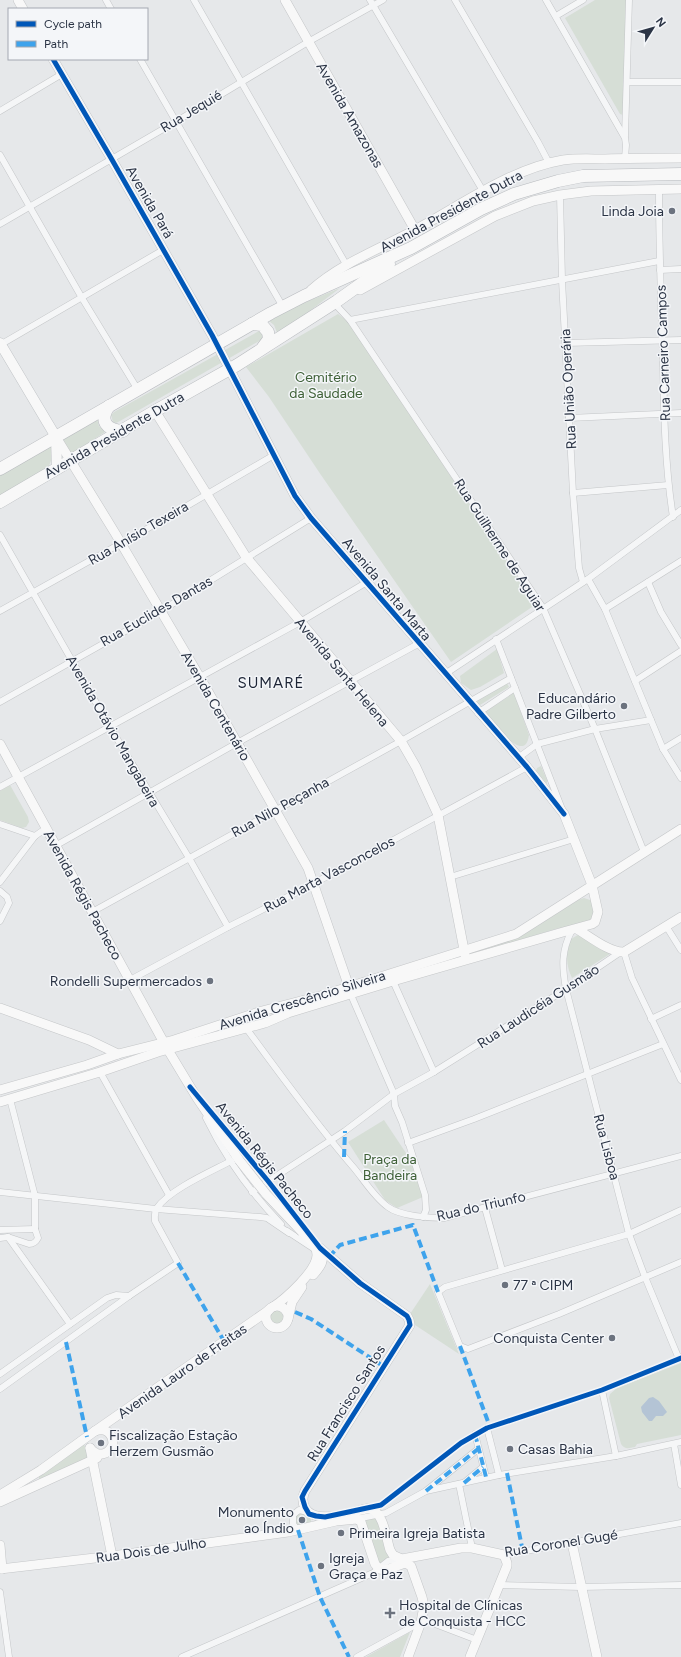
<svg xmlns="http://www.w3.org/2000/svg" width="681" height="1657" font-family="Figtree,sans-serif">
  <rect width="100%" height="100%" fill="#e6e8ea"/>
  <!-- green -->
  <g fill="#d6ded6">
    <polygon points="595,0 628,0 630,74 623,115 620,114 565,18"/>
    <polygon points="340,288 278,335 274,325 269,321 299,305"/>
    <polygon points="338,314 351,324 535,605 451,662 321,475 269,397 246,367"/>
    <polygon points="259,331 262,332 264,337 261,340 120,421 116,423 113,422 111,415 114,412"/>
    <polygon points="97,418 99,426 105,432 70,455 61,440"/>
    <polygon points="54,442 51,461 47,470 0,496 0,475"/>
    <polygon points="497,649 504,673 480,687 471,690 461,683 460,676"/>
    <polygon points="506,683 507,683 509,687 480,705 478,704 477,701"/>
    <path d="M514,693l15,42c-4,32 -37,-15 -44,-23z"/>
    <polygon points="541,766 547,780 547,784 536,771 537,768"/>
    <polygon points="10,785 28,817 29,822 26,827 22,828 0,820 0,791"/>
    <polygon points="584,898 593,901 595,917 576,928 559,928 471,955 470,953 476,949 488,948 518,938 578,900"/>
    <path d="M578,935l6,1 29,16 -41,26c-6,-12 -7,-27 -1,-39z"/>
    <polygon points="384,1120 410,1159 423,1197 397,1208 385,1200 348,1142"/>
    <polygon points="430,1284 459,1354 415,1325 410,1314"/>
    <path d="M279,1307c6,3 8,6 9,12l-6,8h-9l-7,-7v-5z"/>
    <path d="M681,1363v72l-44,9 -2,3c-6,1 -10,3 -14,-3l-12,-46 1,-4 7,-6z"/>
    <polygon points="84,1444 90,1460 39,1481 39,1476"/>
    <polygon points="299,1510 311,1518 311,1523 299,1529 292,1518"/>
    <polygon points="378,1518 393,1555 379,1568 361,1520"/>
    <polygon points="410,1632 400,1657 366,1657"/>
  </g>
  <!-- water -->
  <polygon fill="#b4c4d5" points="653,1397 659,1401 667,1412 663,1416 656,1416 652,1421 649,1421 642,1412 641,1407 649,1398"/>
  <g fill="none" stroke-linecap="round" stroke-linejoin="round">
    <!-- street casing -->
    <g stroke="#c4c6c8" stroke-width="7">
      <g id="street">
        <polyline points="106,0 111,9"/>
        <polyline points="194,0 347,266"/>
        <polyline points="370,0 483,191"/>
        <polyline points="455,0 538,142 549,163"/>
        <polyline points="546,0 625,138 626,145 625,158"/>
        <polyline points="556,16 583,0"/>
        <polyline points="140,59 283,307"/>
        <polyline points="627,82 681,82"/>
        <polyline points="0,111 62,74"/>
        <polyline points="625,136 629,0"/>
        <polyline points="0,155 82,298 138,390"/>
        <path d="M659,189c0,58 2,116 4,173 1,52 2,104 10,155"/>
        <polyline points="560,195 562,280 573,493 579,568 583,582"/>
        <polyline points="0,224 177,121 308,42 383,0"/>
        <polyline points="660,270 681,269"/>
        <polyline points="334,303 350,320 543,608 595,729 644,852"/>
        <polyline points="350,320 659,261"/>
        <polyline points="566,343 681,340"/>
        <polyline points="0,345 163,250"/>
        <polyline points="569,418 681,413"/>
        <polyline points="573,493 668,485"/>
        <polyline points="0,535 110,727 189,858 228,927"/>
        <polyline points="588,579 605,609 663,749 681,778"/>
        <polyline points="648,582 661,612 681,645"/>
        <polyline points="605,609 681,561"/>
        <polyline points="0,611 168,517 274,455"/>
        <polyline points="496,639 562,809"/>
        <polyline points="445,674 588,579 681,510"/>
        <polyline points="635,681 681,651"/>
        <polyline points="0,702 161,611 311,518"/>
        <polyline points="478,713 515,688"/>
        <polyline points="663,749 681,738"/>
        <polyline points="518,758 537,744 595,729 651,720"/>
        <polyline points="0,787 300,622 367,582"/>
        <polyline points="0,824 35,836"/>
        <polyline points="55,846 237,743 418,644"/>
        <polyline points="450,877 574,839"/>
        <polyline points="0,882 35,836 45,829"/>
        <polyline points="0,891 7,897 9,903 0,921"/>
        <polyline points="92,912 401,741 511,678"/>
        <polyline points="666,926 681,950"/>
        <path d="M572,930c-11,21 -10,37 -6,59l63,245 16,43 34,82"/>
        <polyline points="624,952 632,978 681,1080"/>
        <polyline points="130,980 228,927 313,884 527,767"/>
        <polyline points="393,981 434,1072"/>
        <polyline points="351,995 394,1094 395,1106 402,1122 425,1195 426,1210 423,1217"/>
        <polyline points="651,1019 681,1005"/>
        <path d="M246,1028c35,47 69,95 108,140 10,12 20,29 34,39 12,9 41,11 56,11l237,-62"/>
        <polyline points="100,1072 169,1195"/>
        <polyline points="10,1099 35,1196 35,1229"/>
        <polyline points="213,1115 268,1181 308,1233"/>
        <path d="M206,1118c19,39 45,75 75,106"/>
        <polyline points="408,1143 474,1119 663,1044"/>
        <polyline points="0,1192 156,1209 260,1217 267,1218 289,1233"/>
        <polyline points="252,1192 345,1131 394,1094 434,1072 566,989 619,953"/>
        <polyline points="485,1208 502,1270"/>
        <polyline points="681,1210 629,1234 445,1287 438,1292 460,1346 468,1349 559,1314 681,1262"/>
        <polyline points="0,1230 35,1229"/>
        <polyline points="287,1231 316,1250"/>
        <polyline points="8,1237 70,1324"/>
        <path d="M0,1238l8,-1 21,7c5,0 7,-2 9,-6l-3,-9"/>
        <polyline points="0,1374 107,1298 116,1295 129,1296"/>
        <path d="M0,1389l129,-93 49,-33 -23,-42c0,-5 -1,-9 2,-13 12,-18 53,-36 74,-47"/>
        <polyline points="602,1390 616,1456"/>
        <polyline points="487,1428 499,1475"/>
        <polyline points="475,1434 486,1477"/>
        <polyline points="674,1444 681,1485"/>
        <polyline points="465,1482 483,1467"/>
        <polyline points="459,1484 472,1548"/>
        <polyline points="427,1490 478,1449"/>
        <polyline points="370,1508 381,1505 461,1443 487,1428 602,1390 681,1358"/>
        <polyline points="356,1519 386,1513 426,1491 499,1475 616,1456 681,1442"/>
        <polyline points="301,1529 296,1528 293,1524 293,1515 299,1510 308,1512"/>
        <polyline points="504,1555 681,1523"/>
        <polyline points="499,1585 581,1587 681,1585"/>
        <polyline points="0,1592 9,1657"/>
        <polyline points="422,1619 477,1640"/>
        <polyline points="182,1657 373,1573 388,1561 400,1559"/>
        <polyline points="357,1657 421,1622"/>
      </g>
    </g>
    <!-- secondary casing -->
    <g stroke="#c4c6c8" stroke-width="10">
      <g id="secondary">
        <polyline points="18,0 23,9"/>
        <polyline points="285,0 415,230"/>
        <path d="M311,290c29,-26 68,-41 102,-59 47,-25 97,-62 150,-71 14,-2 28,-1 42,-1 26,-1 51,-1 76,-1"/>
        <polyline points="360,290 495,216 533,201 560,195 591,191 681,189"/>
        <polyline points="155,411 246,557 401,741 416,767 438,815 465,955"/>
        <polyline points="56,437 115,533 205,686 308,868 349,987"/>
        <polyline points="0,744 168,1050 197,1098 239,1160"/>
        <path d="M577,929c12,7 33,24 47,23l57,-35"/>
        <polyline points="0,1008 89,1040 118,1054"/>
        <polyline points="0,1090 87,1065 118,1054 174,1040 262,1011 320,996 516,934 681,829"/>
        <polyline points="0,1102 100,1072 158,1052 265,1023 288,1013 393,981 563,932 592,924 595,922 598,912 592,885 564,814 527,767 311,518 295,496 212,335 111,158 53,59"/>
        <path d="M320,1248l40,35 47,33 2,4 1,5 -105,166c-3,6 -3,11 0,17 11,18 49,3 65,0 14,5 16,30 20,42l3,5 9,4 59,-11h11l32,7 3,8v3l-37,91"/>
        <path d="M313,1275c7,-8 13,-15 7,-25"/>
        <circle cx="277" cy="1317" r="11"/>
        <path d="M273,1307c12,-8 44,-36 44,-52 0,-10 -8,-17 -15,-23"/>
        <polyline points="288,1319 292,1302 302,1287"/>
        <polyline points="95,1431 269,1310"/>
        <polyline points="90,1448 112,1556"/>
        <path d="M0,1495l41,-25 54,-39c10,-4 18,2 18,13 -4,11 -15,14 -23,4"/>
        <polyline points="0,1502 97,1458"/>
        <polyline points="572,1543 597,1657"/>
        <polyline points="0,1545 2,1569"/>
        <polyline points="0,1569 112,1556 288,1532 336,1521 357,1519 361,1522 375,1564 379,1569 386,1570 405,1563 411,1566 422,1597 424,1606 421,1622 408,1657"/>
      </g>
    </g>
    <!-- primary casing -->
    <g stroke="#c2c5c8" stroke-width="11">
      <polyline id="primary" points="0,343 56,437 57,469"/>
    </g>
    <!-- highway casing -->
    <g stroke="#b8bbbf" stroke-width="13">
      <g id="highway">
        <polyline points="252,324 262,325 268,332 269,339 263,347"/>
        <path d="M109,406c-10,15 -3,24 14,25"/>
        <polyline points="0,469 271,313 304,296 411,248 481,209 514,194 558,181 583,176 681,174"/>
        <polyline points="0,502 155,411 237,365 337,301 389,264"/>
      </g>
    </g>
    <!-- street -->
    <use href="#street" stroke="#f5f6f7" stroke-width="6"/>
    <!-- secondary -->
    <use href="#secondary" stroke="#f8f8f8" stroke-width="9"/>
    <!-- primary -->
    <use href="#primary" stroke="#f8f8f8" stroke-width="10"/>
    <!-- highway -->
    <use href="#highway" stroke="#f8f8f8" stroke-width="12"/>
    <!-- secondary-bridge casing -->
    <g stroke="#c4c6c8" stroke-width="10" stroke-linecap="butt">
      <polyline id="secondary-bridge" points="239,1160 266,1194 302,1232"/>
    </g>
    <!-- secondary-bridge -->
    <use href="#secondary-bridge" stroke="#f8f8f8" stroke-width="9"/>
    <!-- quiet -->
    <g stroke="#3ea3ec" stroke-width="4" stroke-dasharray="8 4" stroke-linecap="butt">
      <polyline points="344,1157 345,1131"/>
      <polyline points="329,1257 340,1245 413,1225 438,1292"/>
      <polyline points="178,1263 224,1341"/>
      <polyline points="295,1312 311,1319 383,1366"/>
      <polyline points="66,1342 87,1437"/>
      <polyline points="460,1346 490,1427"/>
      <polyline points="475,1434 486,1477"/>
      <polyline points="507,1473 523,1552"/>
      <polyline points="464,1483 483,1467"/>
      <polyline points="426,1491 478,1449"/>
      <polyline points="298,1530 320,1597 349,1657"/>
    </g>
    <!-- cycleway casing -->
    <g stroke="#f4f6f9" stroke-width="8">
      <g id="cycleway">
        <polyline points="53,59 111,158 212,335 295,496 311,518 527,767 564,814"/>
        <polyline points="190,1087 268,1181 320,1248 360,1283 407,1316 409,1320 410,1325 305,1491 302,1497 305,1507 309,1514 316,1516 325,1517 381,1505 461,1443 487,1428 602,1390 681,1358"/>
      </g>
    </g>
    <!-- cycleway -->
    <use href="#cycleway" stroke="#0057b8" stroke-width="5"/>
  </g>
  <!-- markers -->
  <g fill="#6c737f" stroke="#f4f6f9" stroke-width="1.5">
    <circle cx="672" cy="211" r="4"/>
    <circle cx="624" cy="706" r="4"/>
    <circle cx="210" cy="981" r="4"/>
    <circle cx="505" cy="1285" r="4"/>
    <circle cx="612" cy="1338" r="4"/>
    <circle cx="101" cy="1443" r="4"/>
    <circle cx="510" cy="1449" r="4"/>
    <circle cx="302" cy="1520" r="4"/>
    <circle cx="341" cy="1533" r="4"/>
    <circle cx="321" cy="1566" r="4"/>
    <path d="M388 1607h4v4h4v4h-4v4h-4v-4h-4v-4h4z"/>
  </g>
  <g text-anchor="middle" stroke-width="3" stroke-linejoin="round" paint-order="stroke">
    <!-- street labels -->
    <g font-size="14" fill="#2b3445" stroke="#f4f6f9">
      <text transform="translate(191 111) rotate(-31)" y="5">Rua Jequié</text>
      <text transform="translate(350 115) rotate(60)" y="5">Avenida Amazonas</text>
      <text transform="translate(150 202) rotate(60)" y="5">Avenida Pará</text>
      <text transform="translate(451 211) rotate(-28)" y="5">Avenida Presidente Dutra</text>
      <text transform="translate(663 353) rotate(-92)" y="5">Rua Carneiro Campos</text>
      <text transform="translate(568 389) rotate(-93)" y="5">Rua União Operária</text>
      <text transform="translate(114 435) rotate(-30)" y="5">Avenida Presidente Dutra</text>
      <text transform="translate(138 533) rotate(-30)" y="5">Rua Anísio Texeira</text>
      <text transform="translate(500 545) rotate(57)" y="5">Rua Guilherme de Aguiar</text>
      <text transform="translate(387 589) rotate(50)" y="5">Avenida Santa Marta</text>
      <text transform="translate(156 611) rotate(-30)" y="5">Rua Euclides Dantas</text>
      <text transform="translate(342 672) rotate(50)" y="5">Avenida Santa Helena</text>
      <text transform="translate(216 706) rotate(60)" y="5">Avenida Centenário</text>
      <text transform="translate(113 731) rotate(60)" y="5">Avenida Otávio Mangabeira</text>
      <text transform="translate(280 807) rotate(-29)" y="5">Rua Nilo Peçanha</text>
      <text transform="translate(329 874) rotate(-28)" y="5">Rua Marta Vasconcelos</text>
      <text transform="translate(83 895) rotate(61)" y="5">Avenida Régis Pacheco</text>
      <text transform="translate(302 1000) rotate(-17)" y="5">Avenida Crescêncio Silveira</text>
      <text transform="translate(538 1006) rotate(-33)" y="5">Rua Laudicéia Gusmão</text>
      <text transform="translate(607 1147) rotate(75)" y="5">Rua Lisboa</text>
      <text transform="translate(265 1160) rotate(51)" y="5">Avenida Régis Pacheco</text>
      <text transform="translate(481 1206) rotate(-13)" y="5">Rua do Triunfo</text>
      <text transform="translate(182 1371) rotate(-35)" y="5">Avenida Lauro de Freitas</text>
      <text transform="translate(346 1403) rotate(-58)" y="5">Rua Francisco Santos</text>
      <text transform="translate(561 1543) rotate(-9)" y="5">Rua Coronel Gugé</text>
      <text transform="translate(151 1550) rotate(-8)" y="5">Rua Dois de Julho</text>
    </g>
    <!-- poi labels -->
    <g font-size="14" fill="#2b3445" stroke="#f4f6f9" text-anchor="start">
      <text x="664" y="216" text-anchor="end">Linda Joia</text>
      <text x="616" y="703" text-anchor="end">Educandário<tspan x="616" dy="16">Padre Gilberto</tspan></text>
      <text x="202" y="986" text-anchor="end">Rondelli Supermercados</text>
      <text x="513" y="1290">77 ª CIPM</text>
      <text x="604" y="1343" text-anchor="end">Conquista Center</text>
      <text x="109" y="1440">Fiscalização Estação<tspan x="109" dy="16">Herzem Gusmão</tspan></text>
      <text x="518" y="1454">Casas Bahia</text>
      <text x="294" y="1517" text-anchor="end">Monumento<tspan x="294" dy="16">ao Índio</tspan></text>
      <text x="349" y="1538">Primeira Igreja Batista</text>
      <text x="329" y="1563">Igreja<tspan x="329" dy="16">Graça e Paz</tspan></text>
      <text x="399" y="1610">Hospital de Clínicas<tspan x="399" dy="16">de Conquista - HCC</tspan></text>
    </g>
    <!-- park labels -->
    <g font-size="14" fill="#3f6138" stroke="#f4f6f9">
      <text x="326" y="382">Cemitério<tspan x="326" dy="16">da Saudade</tspan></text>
      <text x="390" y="1164">Praça da<tspan x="390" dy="16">Bandeira</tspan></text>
    </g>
    <!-- neighbourhood labels -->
    <g font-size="15" letter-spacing="1" fill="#1d2536" stroke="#f4f6f9">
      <text x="271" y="688">SUMARÉ</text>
    </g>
  </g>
  <!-- legend -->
  <rect x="8" y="8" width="140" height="52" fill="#f4f6f9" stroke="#a4a8b1"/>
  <rect x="16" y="21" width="20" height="6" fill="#0057b8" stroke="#a4a8b1"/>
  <text x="44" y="28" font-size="12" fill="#2b3445">Cycle path</text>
  <rect x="16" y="41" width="20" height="6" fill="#3ea3ec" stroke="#a4a8b1"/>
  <text x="44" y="48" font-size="12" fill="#2b3445">Path</text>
  <!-- north arrow -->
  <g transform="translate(653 28) rotate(53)" stroke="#f4f6f9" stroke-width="3" paint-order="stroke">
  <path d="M0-3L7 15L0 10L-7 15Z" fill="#2b3445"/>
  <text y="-6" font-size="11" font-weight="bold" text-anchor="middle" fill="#2b3445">N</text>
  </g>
</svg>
